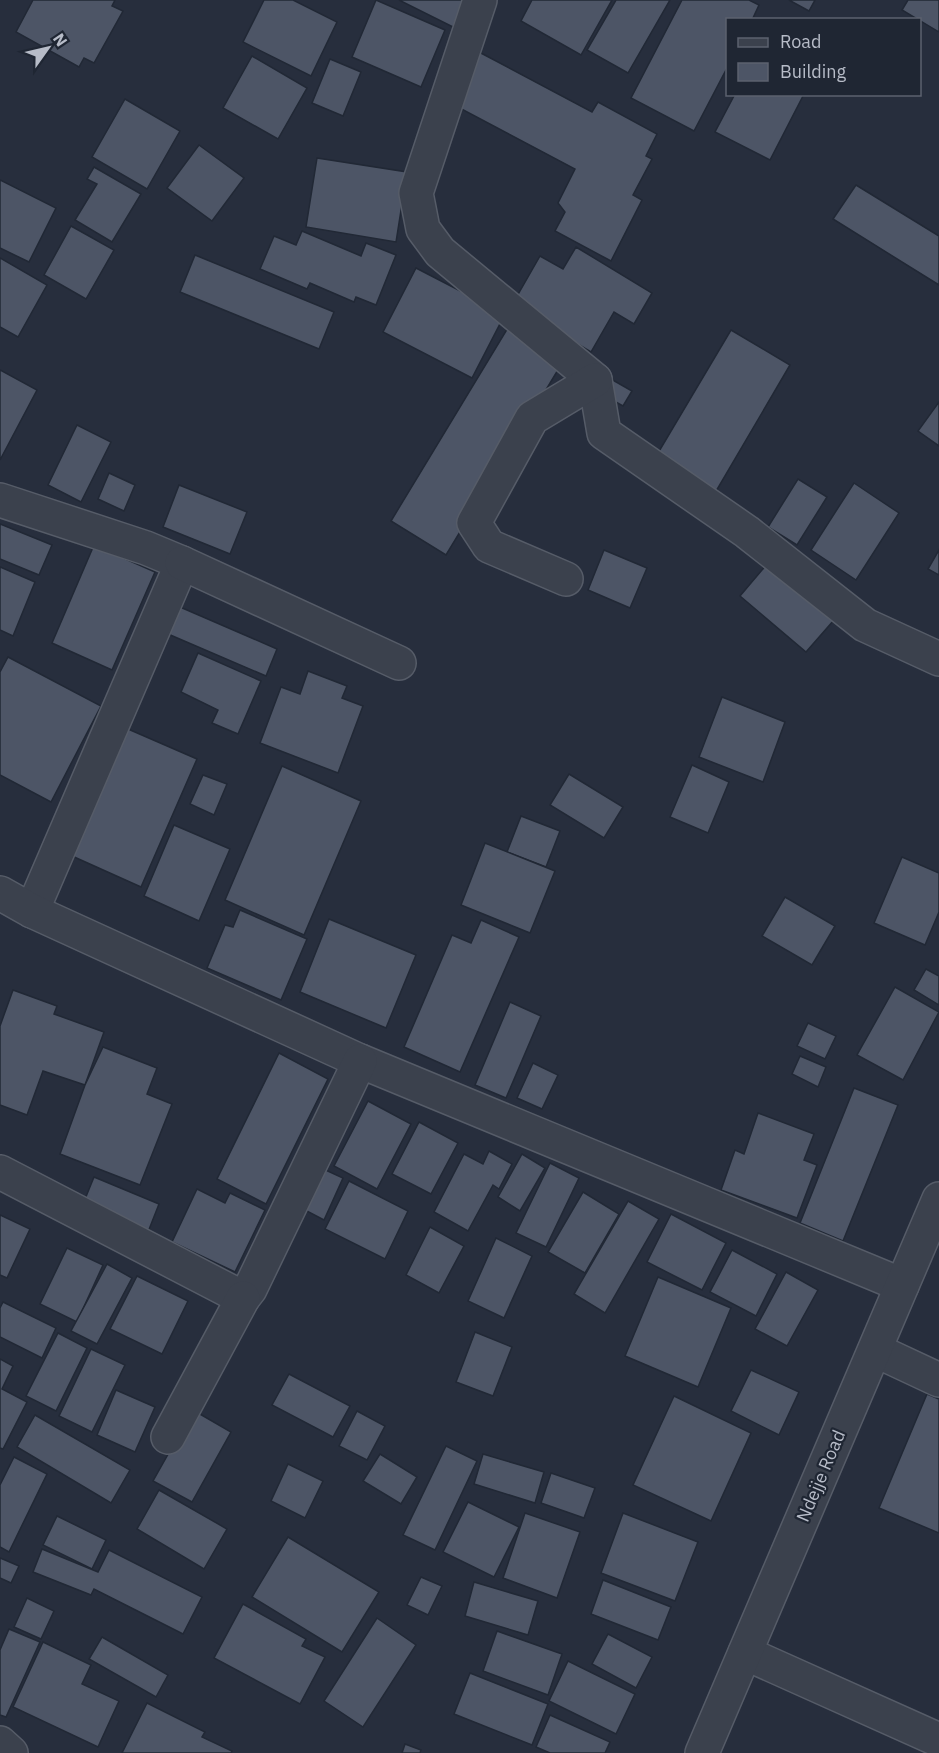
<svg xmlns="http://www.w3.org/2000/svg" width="939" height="1753" font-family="'IBM Plex Sans',sans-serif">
  <rect width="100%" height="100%" fill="#272e3d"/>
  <!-- building -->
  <g fill="#4d5566" stroke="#212835" stroke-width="1.5">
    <polygon points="33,0 115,0 112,6 123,11 94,63 84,58 79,67 16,32"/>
    <polygon points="264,0 293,0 337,22 311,76 243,42"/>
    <polygon points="376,0 445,30 421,87 352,57"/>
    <polygon points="399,0 466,0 453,27"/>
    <polygon points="532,0 612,0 581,55 521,21"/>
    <polygon points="616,0 670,0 628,73 587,50"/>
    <polygon points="682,0 749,0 759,5 752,20 728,20 728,66 694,131 631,98"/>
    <polygon points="789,0 815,0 809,11"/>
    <polygon points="908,0 939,0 939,32 902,10"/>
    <polygon points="479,52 592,112 598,102 657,134 646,156 652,159 633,195 642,200 611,261 555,231 565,212 558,203 575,169 452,104"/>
    <polygon points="252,56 307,88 278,139 223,108"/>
    <polygon points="330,59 361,72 343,116 312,103"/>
    <polygon points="735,94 804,94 770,160 715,132"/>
    <polygon points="125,99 180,131 147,189 92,157"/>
    <polygon points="199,145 244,178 212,221 167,188"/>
    <polygon points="317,158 407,172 396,242 306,227"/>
    <polygon points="94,167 141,194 112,242 75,220 97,184 87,179"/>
    <polygon points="0,180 56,208 29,262 0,248"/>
    <polygon points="856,185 939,236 939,285 833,219"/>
    <polygon points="71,226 114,250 86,299 44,275"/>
    <polygon points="302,231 361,256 366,243 396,255 376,305 356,297 354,302 310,283 307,289 260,269 274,236 296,245"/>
    <polygon points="576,247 652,293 634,324 614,312 591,352 512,305 540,256 563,269"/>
    <polygon points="195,255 334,312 319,349 180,292"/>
    <polygon points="0,258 47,285 18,337 0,327"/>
    <polygon points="416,268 505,314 472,378 383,332"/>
    <polygon points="509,326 564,360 446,555 391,521"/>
    <polygon points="731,330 790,365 715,493 655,458"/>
    <polygon points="0,370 37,390 0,460"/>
    <polygon points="611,379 632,391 623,406 603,395"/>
    <polygon points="939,402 939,446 918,431"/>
    <polygon points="77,425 111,442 81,502 48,485"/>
    <polygon points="109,473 135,485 124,511 98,499"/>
    <polygon points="798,479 827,497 797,545 768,527"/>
    <polygon points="854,483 899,513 856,580 811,550"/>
    <polygon points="179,485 247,512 230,554 163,527"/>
    <polygon points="0,524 52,545 39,575 0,559"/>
    <polygon points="94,545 155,572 112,670 52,643"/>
    <polygon points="604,550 647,568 630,608 588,590"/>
    <polygon points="939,550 939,575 928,569"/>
    <polygon points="768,563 834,620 806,652 740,596"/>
    <polygon points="0,567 35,582 13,636 0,630"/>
    <polygon points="180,607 277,649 266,676 168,634"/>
    <polygon points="198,653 261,681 238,734 212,723 218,710 181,692"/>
    <polygon points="8,657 101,706 51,802 0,775 0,672"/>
    <polygon points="308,671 347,686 342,698 363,706 338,773 260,743 281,687 300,694"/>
    <polygon points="722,697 785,722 763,782 699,757"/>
    <polygon points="128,729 197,759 141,887 72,856"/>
    <polygon points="692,765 729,782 708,833 670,817"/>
    <polygon points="282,766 361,801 304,935 225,900"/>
    <polygon points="569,774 623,807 604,838 550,805"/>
    <polygon points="203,775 227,784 214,815 190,804"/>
    <polygon points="521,816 560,831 546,867 507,852"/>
    <polygon points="174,825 230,849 199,921 144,896"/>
    <polygon points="485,843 555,871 530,933 461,905"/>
    <polygon points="902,857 939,873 939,912 925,945 874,923"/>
    <polygon points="785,897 835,926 812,965 762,936"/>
    <polygon points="240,910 307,939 281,1000 207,968 225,925 233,927"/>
    <polygon points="329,919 416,955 386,1028 300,992"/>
    <polygon points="481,920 519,937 460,1072 404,1047 452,935 471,943"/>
    <polygon points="926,969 939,976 939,1005 914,990"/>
    <polygon points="895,987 939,1012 903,1080 857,1055"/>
    <polygon points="13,990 57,1006 54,1014 104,1032 85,1085 43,1071 27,1115 0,1105 0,1026"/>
    <polygon points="510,1002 541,1016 506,1098 475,1085"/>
    <polygon points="808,1023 836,1036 825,1059 797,1046"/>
    <polygon points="103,1047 157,1068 147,1094 172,1104 140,1185 60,1154 85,1085"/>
    <polygon points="279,1053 328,1079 266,1204 217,1179"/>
    <polygon points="800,1056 826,1067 818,1087 792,1074"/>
    <polygon points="533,1063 558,1075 542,1109 517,1098"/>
    <polygon points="854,1088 898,1105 843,1241 800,1223"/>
    <polygon points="368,1101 411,1124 377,1189 334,1166"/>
    <polygon points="758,1113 814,1134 804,1160 817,1165 797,1218 721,1190 735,1150 744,1154"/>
    <polygon points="419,1122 458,1143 431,1194 392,1174"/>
    <polygon points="489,1151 512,1164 499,1189 493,1185 468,1231 434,1212 464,1154 483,1164"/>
    <polygon points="522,1154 545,1168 520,1211 498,1197"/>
    <polygon points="550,1163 579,1178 546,1247 516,1233"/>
    <polygon points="319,1167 343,1178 324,1220 301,1208"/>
    <polygon points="94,1177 159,1204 148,1232 83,1204"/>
    <polygon points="349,1181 408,1211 385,1259 325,1229"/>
    <polygon points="197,1189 225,1203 230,1193 265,1210 235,1272 172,1242"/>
    <polygon points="583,1192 619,1214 585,1273 548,1252"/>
    <polygon points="628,1201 659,1219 605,1313 574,1294"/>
    <polygon points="671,1214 726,1243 702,1290 647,1262"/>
    <polygon points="0,1215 30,1229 7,1278 0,1275"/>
    <polygon points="430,1227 464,1246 439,1293 406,1275"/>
    <polygon points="496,1238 532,1256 504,1318 468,1301"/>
    <polygon points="67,1248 103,1265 77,1322 40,1304"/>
    <polygon points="732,1250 777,1274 756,1316 710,1292"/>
    <polygon points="107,1264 132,1278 97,1344 71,1331"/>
    <polygon points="786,1272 818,1290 787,1346 755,1329"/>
    <polygon points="137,1276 188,1301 162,1354 110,1329"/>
    <polygon points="658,1277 731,1308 698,1387 625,1356"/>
    <polygon points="3,1302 56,1328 42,1358 0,1337 0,1308"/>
    <polygon points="475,1332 512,1347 493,1396 456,1382"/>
    <polygon points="58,1333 87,1348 56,1411 26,1396"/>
    <polygon points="91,1349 125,1365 92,1432 59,1416"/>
    <polygon points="0,1359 13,1366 2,1389 27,1402 3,1449 0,1448"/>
    <polygon points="751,1370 799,1392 779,1435 731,1411"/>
    <polygon points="289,1374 350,1406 333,1437 272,1405"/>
    <polygon points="116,1390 155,1407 135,1452 97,1435"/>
    <polygon points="927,1394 939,1399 939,1533 879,1508"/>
    <polygon points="674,1396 751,1433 711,1521 633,1485"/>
    <polygon points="193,1410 231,1432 192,1502 153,1481"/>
    <polygon points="357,1411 385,1426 367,1460 339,1446"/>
    <polygon points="35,1415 130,1470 111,1503 17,1447"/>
    <polygon points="446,1446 477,1461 435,1550 403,1535"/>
    <polygon points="380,1454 417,1477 401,1504 363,1481"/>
    <polygon points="483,1454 544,1472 535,1503 474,1484"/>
    <polygon points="14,1457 47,1474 9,1552 0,1547 0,1485"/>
    <polygon points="288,1464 323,1481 305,1518 271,1501"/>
    <polygon points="551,1473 595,1488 584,1518 541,1503"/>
    <polygon points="159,1490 227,1529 204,1569 137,1529"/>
    <polygon points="468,1502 519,1527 494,1577 443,1552"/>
    <polygon points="525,1513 580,1532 557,1598 503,1578"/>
    <polygon points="623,1513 698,1542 675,1601 601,1573"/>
    <polygon points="57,1516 106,1540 92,1569 43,1545"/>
    <polygon points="288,1537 379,1592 342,1652 252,1597"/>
    <polygon points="42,1549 98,1572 109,1550 202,1597 183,1634 94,1589 91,1595 33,1572"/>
    <polygon points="0,1558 19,1566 11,1583 0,1578"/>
    <polygon points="421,1577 442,1586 428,1615 407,1605"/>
    <polygon points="603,1580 671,1607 658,1640 591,1614"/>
    <polygon points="474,1582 538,1601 528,1635 465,1616"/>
    <polygon points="27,1598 54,1611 41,1639 14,1627"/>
    <polygon points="243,1604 306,1639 302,1646 325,1657 300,1704 214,1658"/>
    <polygon points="377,1618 416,1645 363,1727 324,1701"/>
    <polygon points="9,1629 40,1642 6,1717 0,1715 0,1650"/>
    <polygon points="497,1631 562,1654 548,1695 483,1671"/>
    <polygon points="608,1634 652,1657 636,1688 592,1664"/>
    <polygon points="102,1637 168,1675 156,1697 89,1659"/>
    <polygon points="43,1642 91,1665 82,1684 119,1701 98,1747 13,1707"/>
    <polygon points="568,1661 635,1694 616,1734 549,1701"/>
    <polygon points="470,1673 548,1704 532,1745 454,1714"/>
    <polygon points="147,1703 205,1732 202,1737 232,1751 231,1753 122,1753"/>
    <polygon points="550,1715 610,1742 605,1753 550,1753 536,1747"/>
    <polygon points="405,1744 421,1750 420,1753 402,1753"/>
  </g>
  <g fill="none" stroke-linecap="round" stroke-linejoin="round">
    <!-- minor casing -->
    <g stroke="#565c68" stroke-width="36">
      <g id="minor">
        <polyline points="480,0 416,193 423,229 440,252 595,380 604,433 747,532 865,625 939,659"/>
        <polyline points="0,500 146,548 182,563 32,911"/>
        <polyline points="182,563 399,663"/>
        <polyline points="566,579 489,546 474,523 532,418 595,380"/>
        <polyline points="0,893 32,911 360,1061 902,1285"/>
        <polyline points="0,1172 243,1298 250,1289 360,1061"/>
        <polyline points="875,1350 939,1380"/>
        <polyline points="168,1437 243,1298"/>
        <polyline points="745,1653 939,1740"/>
        <polyline points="0,1743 11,1753"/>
        <polyline points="702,1753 939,1199"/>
      </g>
    </g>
    <!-- minor -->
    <use href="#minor" stroke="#3b414d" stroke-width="33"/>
  </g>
  <g text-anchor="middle" stroke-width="4.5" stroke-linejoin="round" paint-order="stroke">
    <!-- street labels -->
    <g font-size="18" fill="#b7bcc8" stroke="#1f2633">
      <text transform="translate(821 1476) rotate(-67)" y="6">Ndejje Road</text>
    </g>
  </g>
  <!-- legend -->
  <rect x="726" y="18" width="195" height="78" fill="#1f2633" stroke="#5c626f" stroke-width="1.5"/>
  <rect x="738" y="38" width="30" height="9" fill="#3b414d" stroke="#5c626f" stroke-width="1.5"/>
  <text x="780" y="48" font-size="18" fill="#b7bcc8">Road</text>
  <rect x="738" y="63" width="30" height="18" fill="#4d5566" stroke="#5c626f" stroke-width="1.5"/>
  <text x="780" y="78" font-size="18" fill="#b7bcc8">Building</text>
  <!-- north arrow -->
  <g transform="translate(48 48) rotate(56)" stroke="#1f2633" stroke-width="4.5" paint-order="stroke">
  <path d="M0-4.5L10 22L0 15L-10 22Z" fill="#b7bcc8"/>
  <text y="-9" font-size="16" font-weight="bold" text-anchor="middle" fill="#b7bcc8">N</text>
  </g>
</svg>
